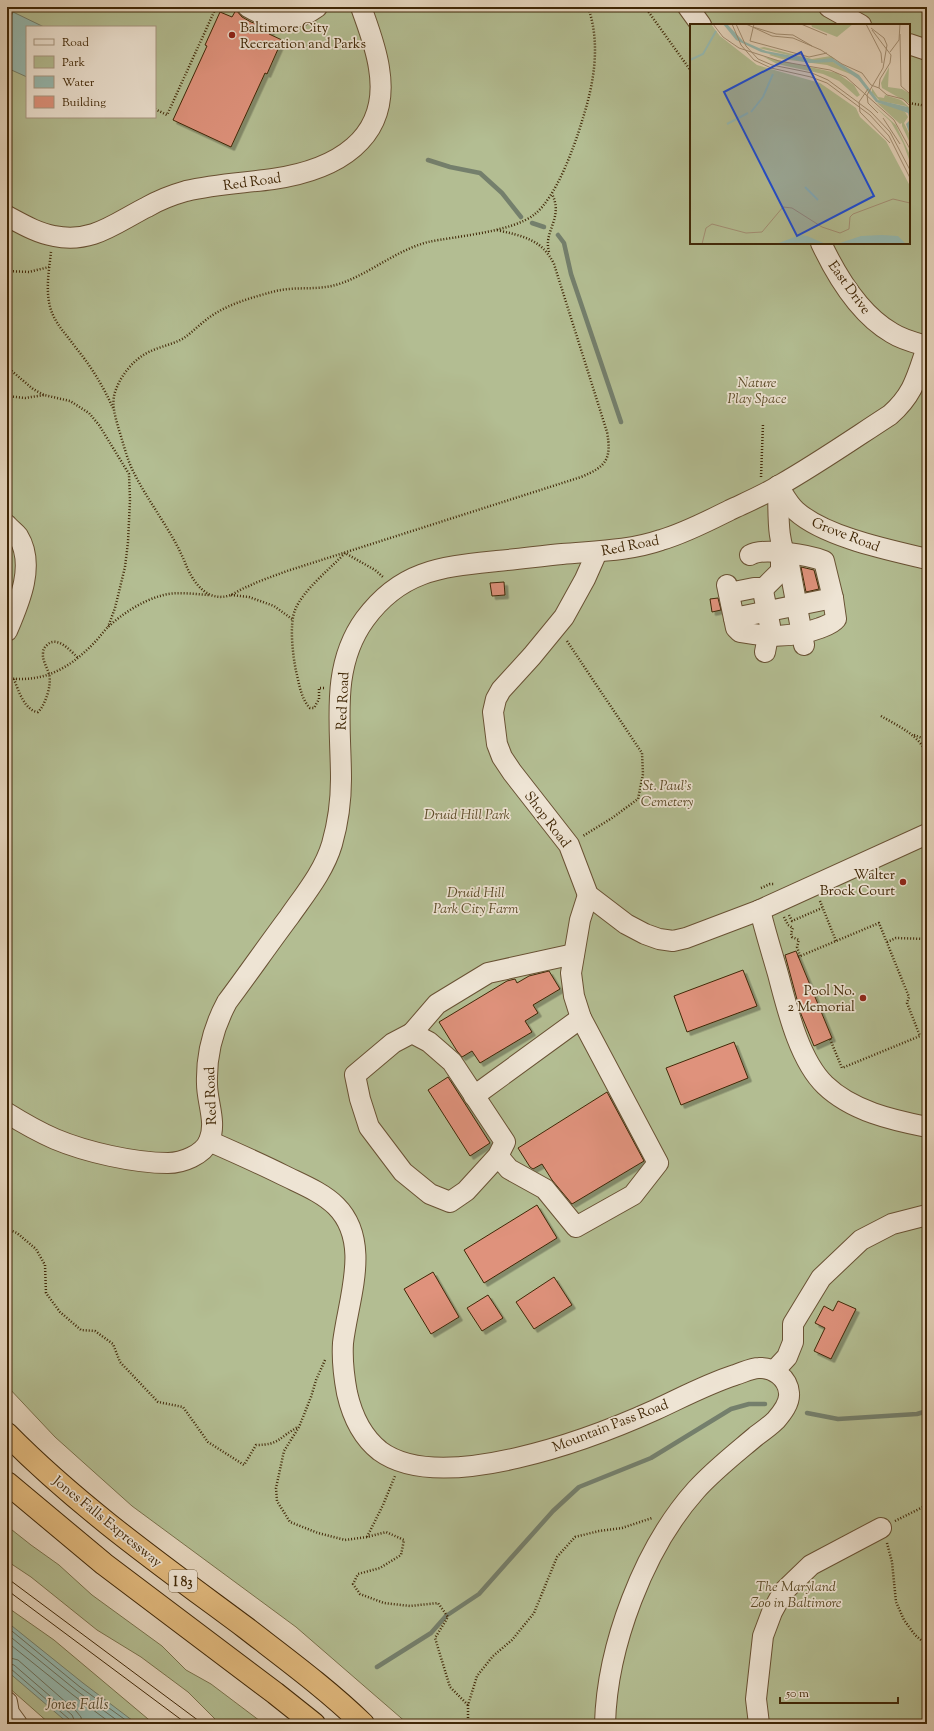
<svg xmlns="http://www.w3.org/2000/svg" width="934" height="1731" font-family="'Sorts Mill Goudy',serif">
  <defs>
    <filter id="shadow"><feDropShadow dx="3.5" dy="3.5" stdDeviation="0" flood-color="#0004"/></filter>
  </defs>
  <rect width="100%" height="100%" fill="#e5d5bd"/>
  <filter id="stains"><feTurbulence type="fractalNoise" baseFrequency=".005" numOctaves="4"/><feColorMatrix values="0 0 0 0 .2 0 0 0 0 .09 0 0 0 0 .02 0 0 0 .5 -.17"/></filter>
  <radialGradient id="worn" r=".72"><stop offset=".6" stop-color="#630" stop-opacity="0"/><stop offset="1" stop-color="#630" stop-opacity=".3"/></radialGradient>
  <!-- green -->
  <g fill="#b3bd92" stroke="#7a724c" fill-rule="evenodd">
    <path d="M7,7h920v1717h-519l-112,-97 -164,-121 -77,-69 -48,-51zM691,25h218v218h-218zM27,27h128v90h-128z"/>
    <polygon points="7,1526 31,1545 59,1565 92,1595 162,1646 186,1670 211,1684 264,1724 220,1724 188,1692 141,1657 97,1630 31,1577 7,1561"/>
    <polygon points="7,1607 54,1640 154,1724 97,1724 7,1641"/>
    <polygon points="7,1659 78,1724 50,1724 7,1686"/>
  </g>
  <!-- water -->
  <g fill="#96b9b0" stroke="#747f6c">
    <polygon points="13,12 44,27 27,27 27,77 7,68 7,25"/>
    <polygon points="7,1622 83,1683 137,1724 69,1724 7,1671"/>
  </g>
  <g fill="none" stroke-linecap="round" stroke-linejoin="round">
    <!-- shore -->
    <g stroke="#6b705b" stroke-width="1">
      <polyline points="7,1627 80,1687 131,1724"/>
      <polyline points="7,1634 77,1691 122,1724"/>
      <polyline points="7,1642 73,1695 112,1724"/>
      <polyline points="7,1657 18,1660 76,1711 81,1717 82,1724"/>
      <polyline points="7,1663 14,1665 72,1715 76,1724"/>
      <polyline points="7,1668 11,1669 69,1719 71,1724"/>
    </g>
    <!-- stream -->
    <g stroke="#747f6c" stroke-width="4.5">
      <polyline points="428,160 450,167 480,173 502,193 521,217"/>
      <polyline points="532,223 544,227"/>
      <polyline points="558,235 564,243 571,274 621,422"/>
      <polyline points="807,1413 838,1419 917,1414 927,1411"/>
      <polyline points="377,1667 431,1633 446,1616 479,1594 553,1511 579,1487 651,1458 731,1409 749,1404 765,1404"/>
    </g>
  </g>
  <!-- building -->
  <g fill="#df927c" stroke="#402706" filter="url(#shadow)">
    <polygon points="236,10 242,17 251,22 272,29 269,34 282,40 267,74 265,73 231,147 173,120 207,46 205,45 220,12 232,17"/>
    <polygon points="801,567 814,570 819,589 806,592"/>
    <polygon points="504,582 505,595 492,596 490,583"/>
    <polygon points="718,598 721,610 712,612 710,599"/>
    <polygon points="796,951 832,1038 814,1046 801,1014 785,955"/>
    <polygon points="743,970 757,1006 687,1032 674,996"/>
    <polygon points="549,971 560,989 533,1005 538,1013 525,1021 532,1032 480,1063 472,1051 462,1057 457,1051 439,1022 507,981 515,979 517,983 529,976"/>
    <polygon points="734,1042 748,1078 681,1105 666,1068"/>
    <polygon points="448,1077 490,1143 470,1156 428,1090"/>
    <polygon points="607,1092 644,1161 572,1204 552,1180 542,1164 533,1169 530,1167 518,1148"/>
    <polygon points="537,1205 557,1238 484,1283 464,1250"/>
    <polygon points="433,1272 459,1317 431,1334 404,1289"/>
    <polygon points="554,1277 572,1305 534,1329 516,1302"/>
    <polygon points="488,1295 503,1318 482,1331 467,1308"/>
    <polygon points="838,1301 856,1309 831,1359 814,1351 825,1328 815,1323 824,1306 833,1311"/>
  </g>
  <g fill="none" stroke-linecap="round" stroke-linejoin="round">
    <!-- minor casing -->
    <g stroke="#695234" stroke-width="22">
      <g id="minor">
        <path d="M248,7c22,13 47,17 69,0"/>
        <polyline points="688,7 701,25"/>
        <polyline points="829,7 861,25"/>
        <polyline points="909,44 927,50"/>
        <path d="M7,216c15,8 30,17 47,20 38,8 61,-13 93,-29 12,-7 25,-12 39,-16 29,-7 58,-8 87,-12 62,-9 118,-39 106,-111 -3,-21 -11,-41 -18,-61"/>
        <path d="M821,243c16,34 38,71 71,90 11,7 24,10 35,13"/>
        <path d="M778,486c6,9 10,18 18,25 29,26 93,39 131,48"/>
        <path d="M778,486c1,27 -2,54 11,78l15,81"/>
        <path d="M7,525c3,4 8,7 11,11 18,29 1,67 -11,95"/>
        <polyline points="597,552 585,579 564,617 532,656 501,690 496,699 493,712 497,744 502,757 512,772 569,845 588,895 626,924 645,934 659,939 673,941 686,938 760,910 927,834"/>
        <path d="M727,585l9,43 4,4c28,5 53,6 80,-4 5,-2 12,-4 16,-9l-3,-21 -9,-37c-15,-6 -61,-14 -74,-6"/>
        <polyline points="729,593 754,588 764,588"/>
        <polyline points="734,618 833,598"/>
        <polyline points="765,652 770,626 763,591 766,586 781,571 781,562 783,553"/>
        <path d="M760,910c5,21 12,43 18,64 9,34 21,86 47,111 27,26 67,35 102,42"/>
        <polyline points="412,1033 437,1004 488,973 574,954"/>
        <polyline points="474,1096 581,1018"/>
        <path d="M7,1113c16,10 32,19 48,26 31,13 79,24 113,24 14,0 35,-8 41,-22 8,-18 -2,-39 -2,-57 -1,-30 6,-56 20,-82 21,-28 41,-57 62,-85 16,-23 35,-46 43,-73 6,-21 9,-43 9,-65 0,-55 -11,-112 24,-160 36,-49 76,-52 132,-58 22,-2 44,-5 65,-7 34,-3 67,-3 99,-14 24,-7 47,-19 69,-30 17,-8 34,-15 50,-25 37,-21 73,-46 110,-70 24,-21 27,-39 37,-68"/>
        <path d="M209,1141c25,11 50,22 74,34 18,9 39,17 53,31 36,36 12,93 7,137 -1,16 1,34 4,50 5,22 14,43 33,58 61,45 213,-13 275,-41 26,-12 52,-26 80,-35 7,-2 16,-7 24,-7 14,-1 29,10 30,25 1,10 -7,20 -13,27 -6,6 -13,11 -20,16 -20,17 -42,34 -60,54 -52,58 -89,156 -91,234"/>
        <polyline points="498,1156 466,1191 450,1202 430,1194 403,1172 369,1127 360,1099 355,1075 393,1043 412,1033 429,1042 452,1062 505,1142 498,1156 509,1169 545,1189 576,1227 633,1195 658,1163 581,1018 574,996 571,973 580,920 588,895"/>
        <polyline points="774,1371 787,1357 793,1342 793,1324 821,1278 861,1240 892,1224 927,1215"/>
        <polyline points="7,1702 9,1713 17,1724"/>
        <polyline points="759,1724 756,1699 763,1636 772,1612 783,1592 811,1565 881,1528"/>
      </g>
    </g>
    <!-- highway casing -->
    <g stroke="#402706" stroke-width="24">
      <g id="highway">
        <path d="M7,1434c72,73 157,133 239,194 40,31 81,61 117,96"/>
        <polyline points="7,1483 104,1564 275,1693 314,1724"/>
      </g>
    </g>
    <!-- path -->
    <g stroke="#402706" stroke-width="2.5" stroke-dasharray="1 2" stroke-linecap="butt">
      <polyline points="645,7 691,71"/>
      <polyline points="909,103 927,106"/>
      <polyline points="155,109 167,115 214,12 212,7"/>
      <path d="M497,230c25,6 45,9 57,34l53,168c5,27 -1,35 -26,45l-294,94c-13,5 -26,9 -38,15 -6,2 -12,6 -18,9 -23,8 -37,-11 -45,-30 -13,-33 -36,-60 -52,-92 -7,-13 -10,-28 -15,-43 -3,-11 -7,-22 -5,-34 4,-18 20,-38 37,-45 11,-5 23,-7 33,-13 11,-8 20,-18 32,-25 16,-10 38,-16 56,-21 24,-7 45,0 70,-9 30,-11 55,-33 86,-41 29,-6 85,-10 107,-28 21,-17 39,-66 47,-93 12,-37 19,-77 6,-114"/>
      <path d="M51,252c-2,18 -6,40 0,58 5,15 16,25 25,38 15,18 27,38 37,60"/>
      <path d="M549,252c-6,-21 15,-34 3,-58"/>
      <polyline points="7,271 29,272 49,267"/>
      <polyline points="7,367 33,389 44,395 70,401 89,413 99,425 129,474 130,500 128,542 125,567 115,608 108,627"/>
      <polyline points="7,396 25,398 44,395"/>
      <polyline points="761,477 763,424"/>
      <polyline points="231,595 249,597 274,606 292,619"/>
      <polyline points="567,641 642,753 643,774 638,799 612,818 583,836"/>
      <path d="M7,678c36,5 62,-9 87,-35 5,-5 9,-11 14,-16 14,-13 34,-26 52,-31 15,-5 33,-2 49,-1"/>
      <path d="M14,679c4,11 11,32 24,33 8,-8 14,-28 11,-38 -2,-7 -7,-14 -6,-21 0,-4 2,-6 4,-8 10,-10 24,6 31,13"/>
      <path d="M324,688h-5v11l-5,9h-4c-9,-9 -11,-25 -14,-37 -3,-15 -7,-46 -1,-61 8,-20 35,-41 50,-57l30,17 8,7"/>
      <path d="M881,716c17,10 38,19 46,38"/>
      <polyline points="914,735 927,740"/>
      <polyline points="761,888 770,884 775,884"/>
      <polyline points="820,901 836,941"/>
      <polyline points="789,915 792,921 822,908"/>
      <polyline points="784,917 788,925 793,928 791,933 792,937 799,940 797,947 800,956"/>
      <polyline points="887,942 896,938 926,939 927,936"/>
      <polyline points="798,957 879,923 909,997 907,1003 920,1036 842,1068 830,1039"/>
      <path d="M7,1229l10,4 19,16 9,16 1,28 14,19 21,18 14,1 18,13 7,18 38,40 25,5 25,35 36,23 12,-20c24,0 23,-8 42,-18"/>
      <polyline points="325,1360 316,1380 311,1397 299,1427 284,1451 276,1488 277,1501 290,1522 318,1533 345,1540 367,1537 386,1532 404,1540 401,1555 380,1568 358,1574 353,1584 360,1594 384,1603 410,1606 438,1603 448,1617 435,1638 450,1687 468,1705"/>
      <polyline points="895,1521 927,1505"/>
      <polyline points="367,1537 383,1505 395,1476"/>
      <polyline points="887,1543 892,1562 896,1602 904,1620 915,1635 927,1645"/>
      <polyline points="468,1724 468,1705 477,1676 493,1656 512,1640 534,1613 557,1557 575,1537 599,1531 622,1528 652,1518"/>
    </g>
    <!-- minor -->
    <use href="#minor" stroke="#eee4d4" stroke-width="20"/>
    <!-- highway -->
    <use href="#highway" stroke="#e2ba7e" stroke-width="22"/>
    <!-- tram -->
    <g stroke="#402706" stroke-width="1">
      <polyline points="7,1578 203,1724"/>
      <polyline points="7,1590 187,1724"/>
    </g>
  </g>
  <!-- markers -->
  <g fill="#8f2418" stroke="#eee4d4" stroke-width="1.5">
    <circle cx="232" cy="35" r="4"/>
    <circle cx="903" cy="882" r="4"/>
    <circle cx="863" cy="998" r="4"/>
  </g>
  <g text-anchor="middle" stroke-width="3.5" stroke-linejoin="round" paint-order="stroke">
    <!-- shield labels -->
    <rect fill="#eee4d4" stroke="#746044" stroke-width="1" x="169" y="1570" width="28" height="22" rx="3"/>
    <g font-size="13" font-weight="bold" fill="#402706">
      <text x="183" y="1586">I 83</text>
    </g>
    <!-- poi labels -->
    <g font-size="14" fill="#402706" stroke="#eee4d4" text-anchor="end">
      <text x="240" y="32" text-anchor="start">Baltimore City<tspan x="240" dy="16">Recreation and Parks</tspan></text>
      <text x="895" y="879">Walter<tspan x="895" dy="16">Brock Court</tspan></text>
      <text x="855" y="995">Pool No.<tspan x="855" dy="16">2 Memorial</tspan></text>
    </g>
    <!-- street labels -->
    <g font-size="14" fill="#402706" stroke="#eee4d4">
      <text transform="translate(252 181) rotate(-8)" y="5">Red Road</text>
      <text transform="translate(850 287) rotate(54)" y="5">East Drive</text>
      <text transform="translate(846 534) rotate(21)" y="5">Grove Road</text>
      <text transform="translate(630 545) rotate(-11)" y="5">Red Road</text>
      <text transform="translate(342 701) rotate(-87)" y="5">Red Road</text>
      <text transform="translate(548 819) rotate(53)" y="5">Shop Road</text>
      <text transform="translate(210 1096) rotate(-92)" y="5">Red Road</text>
      <text transform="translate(610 1425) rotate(-21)" y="5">Mountain Pass Road</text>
      <text transform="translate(108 1521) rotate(39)" y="5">Jones Falls Expressway</text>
    </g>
    <!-- park labels -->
    <g font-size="14" font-style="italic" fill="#5d4c29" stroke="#eee4d4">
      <text x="757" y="387">Nature<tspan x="757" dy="16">Play Space</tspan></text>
      <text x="667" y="790">St. Paul's<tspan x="667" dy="16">Cemetery</tspan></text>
      <text x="467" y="819">Druid Hill Park</text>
      <text x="476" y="897">Druid Hill<tspan x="476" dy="16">Park City Farm</tspan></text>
      <text x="796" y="1591">The Maryland<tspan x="796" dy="16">Zoo in Baltimore</tspan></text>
    </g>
    <!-- water labels -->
    <g font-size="15" font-style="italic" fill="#564c30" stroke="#eee4d4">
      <text x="77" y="1709">Jones Falls</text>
    </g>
  </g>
  <!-- overview -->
  <g transform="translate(690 24)">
    <rect width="220" height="220" fill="#e5d5bd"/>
    <path d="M0,0h21l9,12 37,29 63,18 36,25 4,9 26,24 24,45v58h-220zM121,0h42l-16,13 -25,-10zM74,23l48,12 19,-3 4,3 -22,2 -54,-13zM81,30l37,7h24l21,14 -26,-10 -45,-6 -13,-4zM74,33l73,16 17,12 6,10 -3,2 -18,-16 -16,-7 -46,-10zM199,43l-1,20 14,2 8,5v10l-28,-16 -1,-5zM182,64l6,9 6,1 1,-3 16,5 9,8v5l-4,-7 -26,-5 -8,-8zM180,78l26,23 14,30v7l-7,-19 -12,-21zM187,79l19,3 9,6 3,5 -4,6 6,12v8l-8,-17v-3l-2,1z" fill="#b3bd92"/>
    <path d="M33,0h4l16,17 23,10 49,9 17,-2 27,17 19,25 30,7 2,4v24l-4,-11 4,-4 -2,-7 -32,-11 -18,-23 -25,-17 -23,1 -49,-11 -25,-12zM110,211l7,1 19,8h-50zM192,211l16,1 8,8h-69l24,-8z" fill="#96b9b0"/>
    <path fill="none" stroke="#96b9b0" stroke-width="2" d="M0,36l13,-6 13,-23M61,88l12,-15 10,-23M37,100l21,-11M115,163l13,13"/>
    <path fill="none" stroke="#a38f74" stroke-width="1" d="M23,0l10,13 16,11 40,13 51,9 16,7 48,43 16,29M42,0l9,21 13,15 17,8 40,9 16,6 43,32 19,21 21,42M46,0l10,22 12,13 14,6 40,8 16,7 43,32 19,20 20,38M56,0l26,12 21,2 28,12 21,14 20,9 9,12 8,3M64,0l-4,17 59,16 18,-4M111,0l26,11M176,0l15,29 1,10M63,3l23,7 17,1 19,11M181,4l13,10 3,7 -4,23 -16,27 1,8 10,10M182,6l19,25 -1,8 -10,16 -1,9 8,7 16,4 7,7M210,10l1,52 9,8M200,28l9,-12 1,-16M178,65l-9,13 1,10 30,31M193,94l17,26M12,220l4,-16 6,-4 34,9 16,-1 21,-25 9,1 30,19 18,6 9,-4 1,-12 3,-3 40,-15 17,4"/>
    <path fill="#1d4ed8" fill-opacity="0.15" stroke="#1d4ed8" stroke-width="2" d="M111,28l73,144 -77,40 -73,-144z"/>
    <rect width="220" height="220" fill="none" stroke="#402706" stroke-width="2"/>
  </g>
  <!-- margin -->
  <rect width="934" height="1731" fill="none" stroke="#e5d5bd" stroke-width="24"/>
  <rect x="8" y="8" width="918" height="1715" fill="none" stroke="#402706" stroke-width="2"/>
  <rect x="12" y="12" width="910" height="1707" fill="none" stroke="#402706"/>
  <!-- legend -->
  <rect x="26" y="26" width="130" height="92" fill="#eee4d4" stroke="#a89882"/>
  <rect x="34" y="39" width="20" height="6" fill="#eee4d4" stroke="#a89882"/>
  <text x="62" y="46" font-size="12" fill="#402706">Road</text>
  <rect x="34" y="56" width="20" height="12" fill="#b3bd92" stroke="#a89882"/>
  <text x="62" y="66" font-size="12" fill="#402706">Park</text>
  <rect x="34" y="76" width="20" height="12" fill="#96b9b0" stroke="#a89882"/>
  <text x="62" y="86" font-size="12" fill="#402706">Water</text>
  <rect x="34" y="96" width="20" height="12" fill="#df927c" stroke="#a89882"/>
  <text x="62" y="106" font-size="12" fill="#402706">Building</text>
  <!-- scale -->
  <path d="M780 1697v6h118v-6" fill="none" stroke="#402706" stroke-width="2"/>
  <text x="786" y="1697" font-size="12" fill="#402706" stroke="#eee4d4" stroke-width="3" paint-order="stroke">50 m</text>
  <rect width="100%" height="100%" filter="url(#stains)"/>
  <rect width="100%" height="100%" fill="url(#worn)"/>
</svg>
